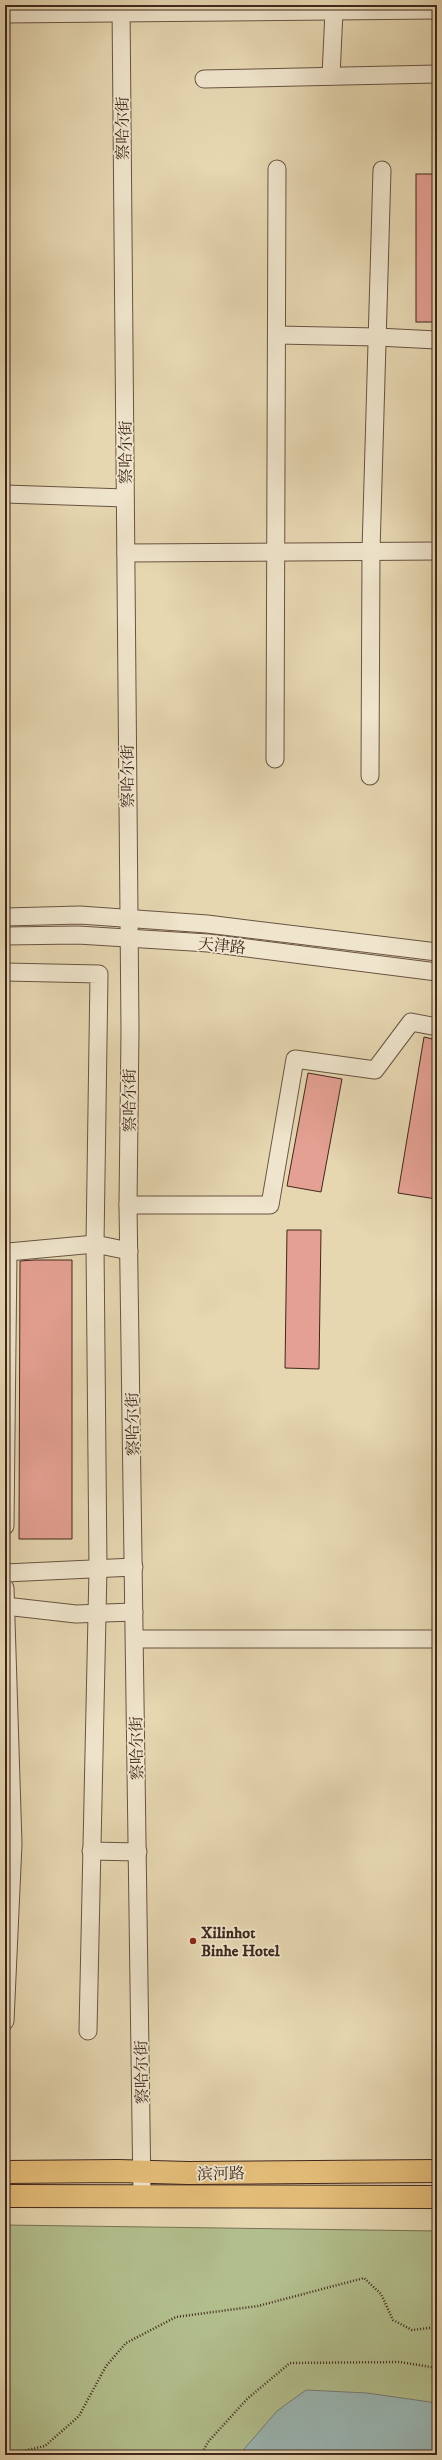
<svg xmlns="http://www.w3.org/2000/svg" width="442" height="2460" font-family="'IM FELL DW Pica','Noto Serif SC',serif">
  <rect width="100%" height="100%" fill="#e6d7b1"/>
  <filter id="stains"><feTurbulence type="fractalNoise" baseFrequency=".005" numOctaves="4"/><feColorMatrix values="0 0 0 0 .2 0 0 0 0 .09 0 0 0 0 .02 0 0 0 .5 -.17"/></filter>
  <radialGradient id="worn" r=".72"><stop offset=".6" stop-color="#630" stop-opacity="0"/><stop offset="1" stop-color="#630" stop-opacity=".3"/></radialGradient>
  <!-- green -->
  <polygon fill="#b2bf8d" stroke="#797355" points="5,2225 437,2231 437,2455 5,2455"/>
  <!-- water -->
  <polygon fill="#9ab7b6" stroke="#767d79" points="306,2390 367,2393 437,2403 437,2455 239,2455 277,2411"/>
  <!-- building -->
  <g fill="#e4a092" stroke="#40271d">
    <rect x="416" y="174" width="21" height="148"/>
    <polygon points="424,1037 437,1040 436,1199 398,1193"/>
    <polygon points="308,1073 342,1079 321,1192 287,1186"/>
    <polygon points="287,1230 321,1230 319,1369 285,1368"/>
    <polygon points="35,1260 72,1260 72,1539 19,1539 20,1261"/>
  </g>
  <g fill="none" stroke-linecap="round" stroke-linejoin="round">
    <!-- minor casing -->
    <g stroke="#6a5342" stroke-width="19">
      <g id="minor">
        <polyline points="121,5 130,1030 128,1205 142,2195"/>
        <polyline points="5,14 437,10"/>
        <polyline points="331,76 334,11"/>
        <polyline points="204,79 437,74"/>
        <polyline points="277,335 377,337 437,340"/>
        <polyline points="5,494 125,498"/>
        <polyline points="126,553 437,551"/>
        <polyline points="275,759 277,169"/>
        <polyline points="370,776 371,551 382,170"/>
        <polyline points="5,917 80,915 207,924 437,952"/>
        <polyline points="5,936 78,935 208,943 437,972"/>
        <polyline points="5,972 99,974 95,1244 98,1569 88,2031"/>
        <polyline points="128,1205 270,1205 295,1059 375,1070 411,1022 437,1027"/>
        <polyline points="5,1526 8,1252 95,1244 129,1251"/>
        <polyline points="5,1573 134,1567"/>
        <polyline points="5,1588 13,1844 5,2021"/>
        <polyline points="5,1606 76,1614 134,1612"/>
        <polyline points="135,1639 437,1639"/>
        <polyline points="91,1851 138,1852"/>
      </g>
    </g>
    <!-- major casing -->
    <g stroke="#40271d" stroke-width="24">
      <g id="major">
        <polyline points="5,2172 118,2171 188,2173 437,2171"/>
        <polyline points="5,2196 437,2197"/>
      </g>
    </g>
    <!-- path -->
    <g stroke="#40271d" stroke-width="2.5" stroke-dasharray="1 2" stroke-linecap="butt">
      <polyline points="5,2455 45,2446 79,2416 106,2366 126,2343 176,2317 258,2306 364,2278 381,2294 393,2320 412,2330 437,2327"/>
      <polyline points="201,2455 208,2442 247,2399 290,2363 400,2362 437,2368"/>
    </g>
    <!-- minor -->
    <use href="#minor" stroke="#efe5cc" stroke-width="17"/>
    <!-- major -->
    <use href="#major" stroke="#e3bc78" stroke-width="22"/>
  </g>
  <!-- markers -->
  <circle fill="#8f2418" stroke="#efe5cc" stroke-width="1.5" cx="193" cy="1941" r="4"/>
  <g text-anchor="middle" stroke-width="3.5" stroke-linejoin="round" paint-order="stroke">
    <!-- street labels -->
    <g font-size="16" fill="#40271d" stroke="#efe5cc">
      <text transform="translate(122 128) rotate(-90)" y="6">察哈尔街</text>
      <text transform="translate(125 452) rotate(-90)" y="6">察哈尔街</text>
      <text transform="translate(127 776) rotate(-90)" y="6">察哈尔街</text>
      <text transform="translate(222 945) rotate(6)" y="6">天津路</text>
      <text transform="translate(129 1100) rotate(-90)" y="6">察哈尔街</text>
      <text transform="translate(132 1424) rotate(-91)" y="6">察哈尔街</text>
      <text transform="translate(136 1748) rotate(-91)" y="6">察哈尔街</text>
      <text transform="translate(141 2072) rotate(-91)" y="6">察哈尔街</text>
      <text transform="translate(221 2173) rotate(-1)" y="6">滨河路</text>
    </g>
    <!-- poi labels -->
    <g font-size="16" font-weight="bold" fill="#40271d" stroke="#efe5cc" text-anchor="start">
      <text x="201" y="1938">Xilinhot<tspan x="201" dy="18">Binhe Hotel</tspan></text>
    </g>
  </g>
  <!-- margin -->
  <rect width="442" height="2460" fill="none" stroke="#e6d7b1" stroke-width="20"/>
  <rect x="6" y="6" width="430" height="2448" fill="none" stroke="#40271d" stroke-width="2"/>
  <rect x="10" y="10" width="422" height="2440" fill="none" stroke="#40271d"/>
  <rect width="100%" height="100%" filter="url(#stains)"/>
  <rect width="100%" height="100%" fill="url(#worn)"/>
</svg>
